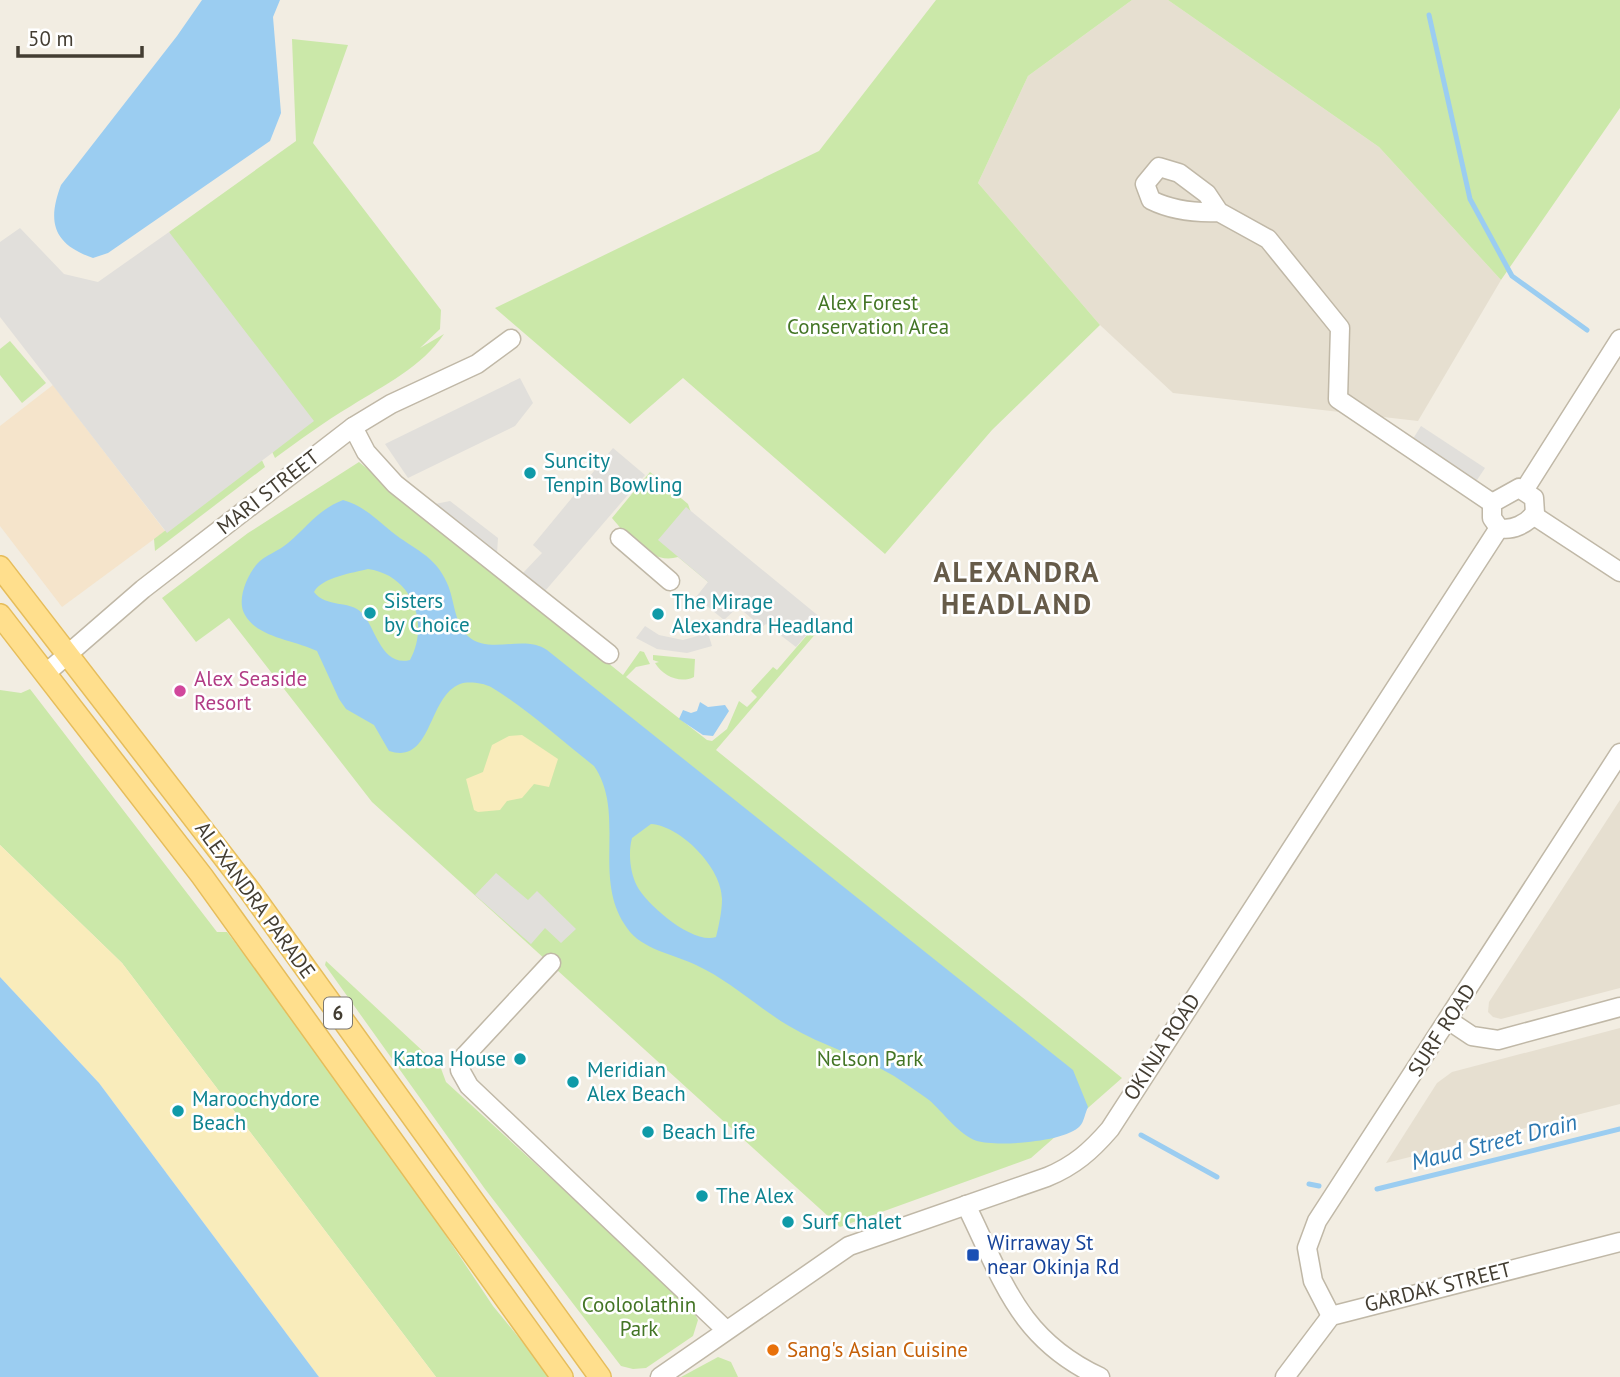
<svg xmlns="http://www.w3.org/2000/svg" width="1620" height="1377" font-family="'PT Sans',sans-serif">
  <rect width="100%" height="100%" fill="#f2ede2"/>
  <!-- residential -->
  <g fill="#e6dfd0">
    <polygon points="1132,0 1168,0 1379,147 1501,280 1418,421 1173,393 1100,325 978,183 1028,76"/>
    <polygon points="1620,800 1620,988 1501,1019 1493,1017 1488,1012 1489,1002"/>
    <polygon points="1620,1028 1620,1104 1386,1163 1437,1083 1452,1072"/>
  </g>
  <!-- commercial -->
  <polygon fill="#f5e4cb" points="53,385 165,531 62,607 0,526 0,426"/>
  <!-- green -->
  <g fill="#cbe8a9">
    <polygon points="936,0 1132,0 1028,76 978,183 1100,325 992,430 885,554 683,378 630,424 495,308 819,151"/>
    <polygon points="1168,0 1620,0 1620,108 1501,280 1379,147"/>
    <path d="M292,39l56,6 -35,98 128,167 -1,19 -20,19 24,-14c-22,33 -60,51 -93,72 -27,16 -51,34 -76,52l-106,-226 127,-91z"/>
    <polygon points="10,341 46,383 22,403 0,375 0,349"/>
    <polygon points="261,458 265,467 155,551 154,539"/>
    <polygon points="359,462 623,675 640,651 644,652 650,664 636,667 626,677 707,740 712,741 727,729 739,701 747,707 757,697 751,691 773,667 777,670 820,620 824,624 716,750 1122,1078 1031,1158 840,1227 372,802 229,618 196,642 162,598 248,533"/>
    <path d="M650,472l38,32 31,87 -41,-34c-27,8 -50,-20 -66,-39z"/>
    <path d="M653,655l42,4 -1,18c-14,7 -31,-1 -39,-14l4,-1 -6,-2z"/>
    <polygon points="30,689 217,932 227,932 250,962 404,1173 493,1306 551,1377 436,1377 122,963 0,845 0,690 21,693"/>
    <polygon points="326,961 427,1055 439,1063 446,1082 691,1306 698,1320 693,1336 646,1368 633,1369 621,1366 485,1189 325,965"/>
    <polygon points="718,1357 731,1362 738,1377 681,1377"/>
  </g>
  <!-- sand -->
  <g fill="#f9ecbb">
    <polygon points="522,735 558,759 549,787 534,784 522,798 507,801 500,810 478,812 474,810 466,779 483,772 492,745 509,736"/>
    <polygon points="0,845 122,963 436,1377 319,1377 99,1083 0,977"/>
  </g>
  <!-- parking -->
  <g fill="#e1dfdb">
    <polygon points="20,228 64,274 98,282 169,232 314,421 167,533 0,317 0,242"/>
    <polygon points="520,378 533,403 515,426 408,478 385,444"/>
    <polygon points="1421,426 1485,468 1475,483 1411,442"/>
    <polygon points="613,448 645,475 545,591 523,573 542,553 533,545"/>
    <polygon points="450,501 498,538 497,554 435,504"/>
    <polygon points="686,507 821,618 796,647 766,624 762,627 738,607 724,620 696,597 708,582 658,540"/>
    <polygon points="645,626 659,635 683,640 708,633 712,646 687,653 657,649 636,638"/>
    <polygon points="496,873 528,900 537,891 576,929 561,943 545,928 531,944 475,895"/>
  </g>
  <!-- water -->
  <g fill="#9bcdf1" fill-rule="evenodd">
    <path d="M202,0h78l-7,17 8,96 -11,28 -162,112 -15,5c-40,-14 -46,-36 -32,-73l116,-149z"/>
    <path d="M343,500c21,6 33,19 49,32 21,17 43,23 55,51 8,17 7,42 22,54 22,18 55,-3 78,13l526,420 15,37c-3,6 -4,15 -8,19 -14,16 -83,21 -103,15 -18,-6 -34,-29 -48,-41 -11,-8 -23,-16 -35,-24 -33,-20 -72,-30 -105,-50 -32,-19 -60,-46 -93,-61 -22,-11 -54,-15 -69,-37 -36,-49 0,-114 -33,-162 -33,-26 -67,-57 -103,-79 -8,-4 -23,-6 -31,-3 -33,13 -27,81 -71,67l-15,-26 -28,-16 -7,-10 -22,-48c-22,-11 -59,-13 -72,-36 -9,-14 2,-40 12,-51 8,-9 22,-13 31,-21 19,-16 31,-34 55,-43zM368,569c44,6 62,54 42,91 -29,7 -34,-32 -48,-47 -12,-13 -36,-5 -48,-21 8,-15 39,-19 54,-23zM651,824c30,2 71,44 71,75 0,12 -3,26 -6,38 -23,8 -69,-32 -79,-51 -7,-14 -9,-33 -5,-48z"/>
    <polygon points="700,702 708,707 725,705 729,711 713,736 703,735 679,719 683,710 691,713 697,711"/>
    <polygon points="0,977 99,1083 319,1377 0,1377"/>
  </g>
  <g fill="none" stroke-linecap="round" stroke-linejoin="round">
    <!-- stream -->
    <g stroke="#9bcdf1" stroke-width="5">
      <polyline points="1429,15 1470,199 1512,276 1587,330"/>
      <polyline points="1141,1135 1217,1177"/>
      <polyline points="1309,1184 1319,1186"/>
      <polyline points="1377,1189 1620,1129"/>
    </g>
    <!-- minor casing -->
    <g stroke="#c0b8a7" stroke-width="21">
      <g id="minor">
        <path d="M1219,212c-24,1 -46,-1 -68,-12l-6,-16 14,-17 20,6 28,21 12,18 49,27 72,89 -2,71 154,104"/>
        <polyline points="353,427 366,452 395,484 609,654"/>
        <path d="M1519,488l15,10 1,15c-8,11 -23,18 -36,15l-7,-10v-15z"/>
        <polyline points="1525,489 1620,339"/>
        <polyline points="1533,515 1620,572"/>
        <polyline points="620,538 670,581"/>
        <polyline points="45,674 143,589 353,427 391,404 477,364 511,339"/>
        <polyline points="551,963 461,1060 460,1070 469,1086 726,1330"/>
        <polyline points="1448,1020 1472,1036 1498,1040 1620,1007"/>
        <path d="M966,1205c37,75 52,134 134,172"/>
        <polyline points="1331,1316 1313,1281 1307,1248 1317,1221 1620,753"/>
        <path d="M660,1377l189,-131 198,-69c27,-11 44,-26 63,-48l389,-601"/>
        <polyline points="1285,1377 1331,1316 1620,1242"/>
      </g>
    </g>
    <!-- major casing -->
    <g stroke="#e6bd5b" stroke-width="24">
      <g id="major">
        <polyline points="0,567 250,891 600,1377"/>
        <polyline points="0,615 202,876 562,1377"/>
      </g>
    </g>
    <!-- minor -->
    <use href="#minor" stroke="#fff" stroke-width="18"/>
    <!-- major -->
    <use href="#major" stroke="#ffdf8d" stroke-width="21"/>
  </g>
  <!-- markers -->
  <g fill="#0f9aa8" stroke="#fff" stroke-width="2.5">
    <circle cx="530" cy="473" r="7"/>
    <circle cx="370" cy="613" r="7"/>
    <circle cx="658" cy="614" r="7"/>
    <circle cx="520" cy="1059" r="7"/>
    <circle cx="573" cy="1082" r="7"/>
    <circle cx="178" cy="1111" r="7"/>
    <circle cx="648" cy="1132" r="7"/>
    <circle cx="702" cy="1196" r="7"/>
    <circle cx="788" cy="1222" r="7"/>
  </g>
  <circle fill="#d1479c" stroke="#fff" stroke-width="2.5" cx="180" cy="691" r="7"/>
  <rect fill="#1a4fb4" stroke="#fff" stroke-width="2.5" x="966" y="1248" width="14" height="14" rx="3.5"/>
  <circle fill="#e8710a" stroke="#fff" stroke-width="2.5" cx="773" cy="1350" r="7"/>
  <g text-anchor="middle" stroke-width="5" stroke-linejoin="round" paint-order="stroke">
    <!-- shield labels -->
    <rect fill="#fff" stroke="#7b7770" stroke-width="2" x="324" y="997.5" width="28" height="31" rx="5"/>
    <g font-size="19" font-weight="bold" fill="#433d32">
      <text x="338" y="1020">6</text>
    </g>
    <!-- park labels -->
    <g font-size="21" fill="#437525" stroke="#fff">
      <text x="868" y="310">Alex Forest<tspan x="868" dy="24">Conservation Area</tspan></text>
      <text x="870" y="1066">Nelson Park</text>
      <text x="639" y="1312">Cooloolathin<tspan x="639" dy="24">Park</tspan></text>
    </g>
    <!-- culture labels -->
    <g font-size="21" fill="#0d838f" stroke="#fff" text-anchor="start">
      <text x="544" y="468">Suncity<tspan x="544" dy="24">Tenpin Bowling</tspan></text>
      <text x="384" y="608">Sisters<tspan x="384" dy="24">by Choice</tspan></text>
      <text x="672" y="609">The Mirage<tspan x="672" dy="24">Alexandra Headland</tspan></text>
      <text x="506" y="1066" text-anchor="end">Katoa House</text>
      <text x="587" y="1077">Meridian<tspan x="587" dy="24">Alex Beach</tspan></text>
      <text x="192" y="1106">Maroochydore<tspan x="192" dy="24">Beach</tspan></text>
      <text x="662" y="1139">Beach Life</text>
      <text x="716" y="1203">The Alex</text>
      <text x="802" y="1229">Surf Chalet</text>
    </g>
    <!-- street labels -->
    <g font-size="21" fill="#433d32" stroke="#fff">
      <text transform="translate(268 492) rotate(-38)" y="7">MARI STREET</text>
      <text transform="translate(255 900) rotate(54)" y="7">ALEXANDRA PARADE</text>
      <text transform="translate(1442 1030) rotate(-57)" y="7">SURF ROAD</text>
      <text transform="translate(1162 1047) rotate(-57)" y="7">OKINJA ROAD</text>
      <text transform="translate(1438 1287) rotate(-14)" y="7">GARDAK STREET</text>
    </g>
    <!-- hotel labels -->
    <g font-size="21" fill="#b23c85" stroke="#fff" text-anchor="start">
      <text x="194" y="686">Alex Seaside<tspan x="194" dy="24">Resort</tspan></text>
    </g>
    <!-- transit labels -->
    <g font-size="21" fill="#164399" stroke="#fff" text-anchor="start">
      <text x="987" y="1250">Wirraway St<tspan x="987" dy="24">near Okinja Rd</tspan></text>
    </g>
    <!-- food labels -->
    <g font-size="21" fill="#c56008" stroke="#fff" text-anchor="start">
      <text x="787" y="1357">Sang's Asian Cuisine</text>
    </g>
    <!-- water labels -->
    <g font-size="23" font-style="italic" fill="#2a77b0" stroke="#fff">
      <text transform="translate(1494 1142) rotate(-14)" y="8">Maud Street Drain</text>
    </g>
    <!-- district labels -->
    <g font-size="28" font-weight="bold" letter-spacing="2" fill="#665b49" stroke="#fff">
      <text x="1017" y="582">ALEXANDRA<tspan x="1017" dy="32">HEADLAND</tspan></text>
    </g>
  </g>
  <!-- scale -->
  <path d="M18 46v10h124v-10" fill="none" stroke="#433d32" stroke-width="3.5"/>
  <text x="28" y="46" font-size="21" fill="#433d32" stroke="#ffffff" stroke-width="5" paint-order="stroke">50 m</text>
</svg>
